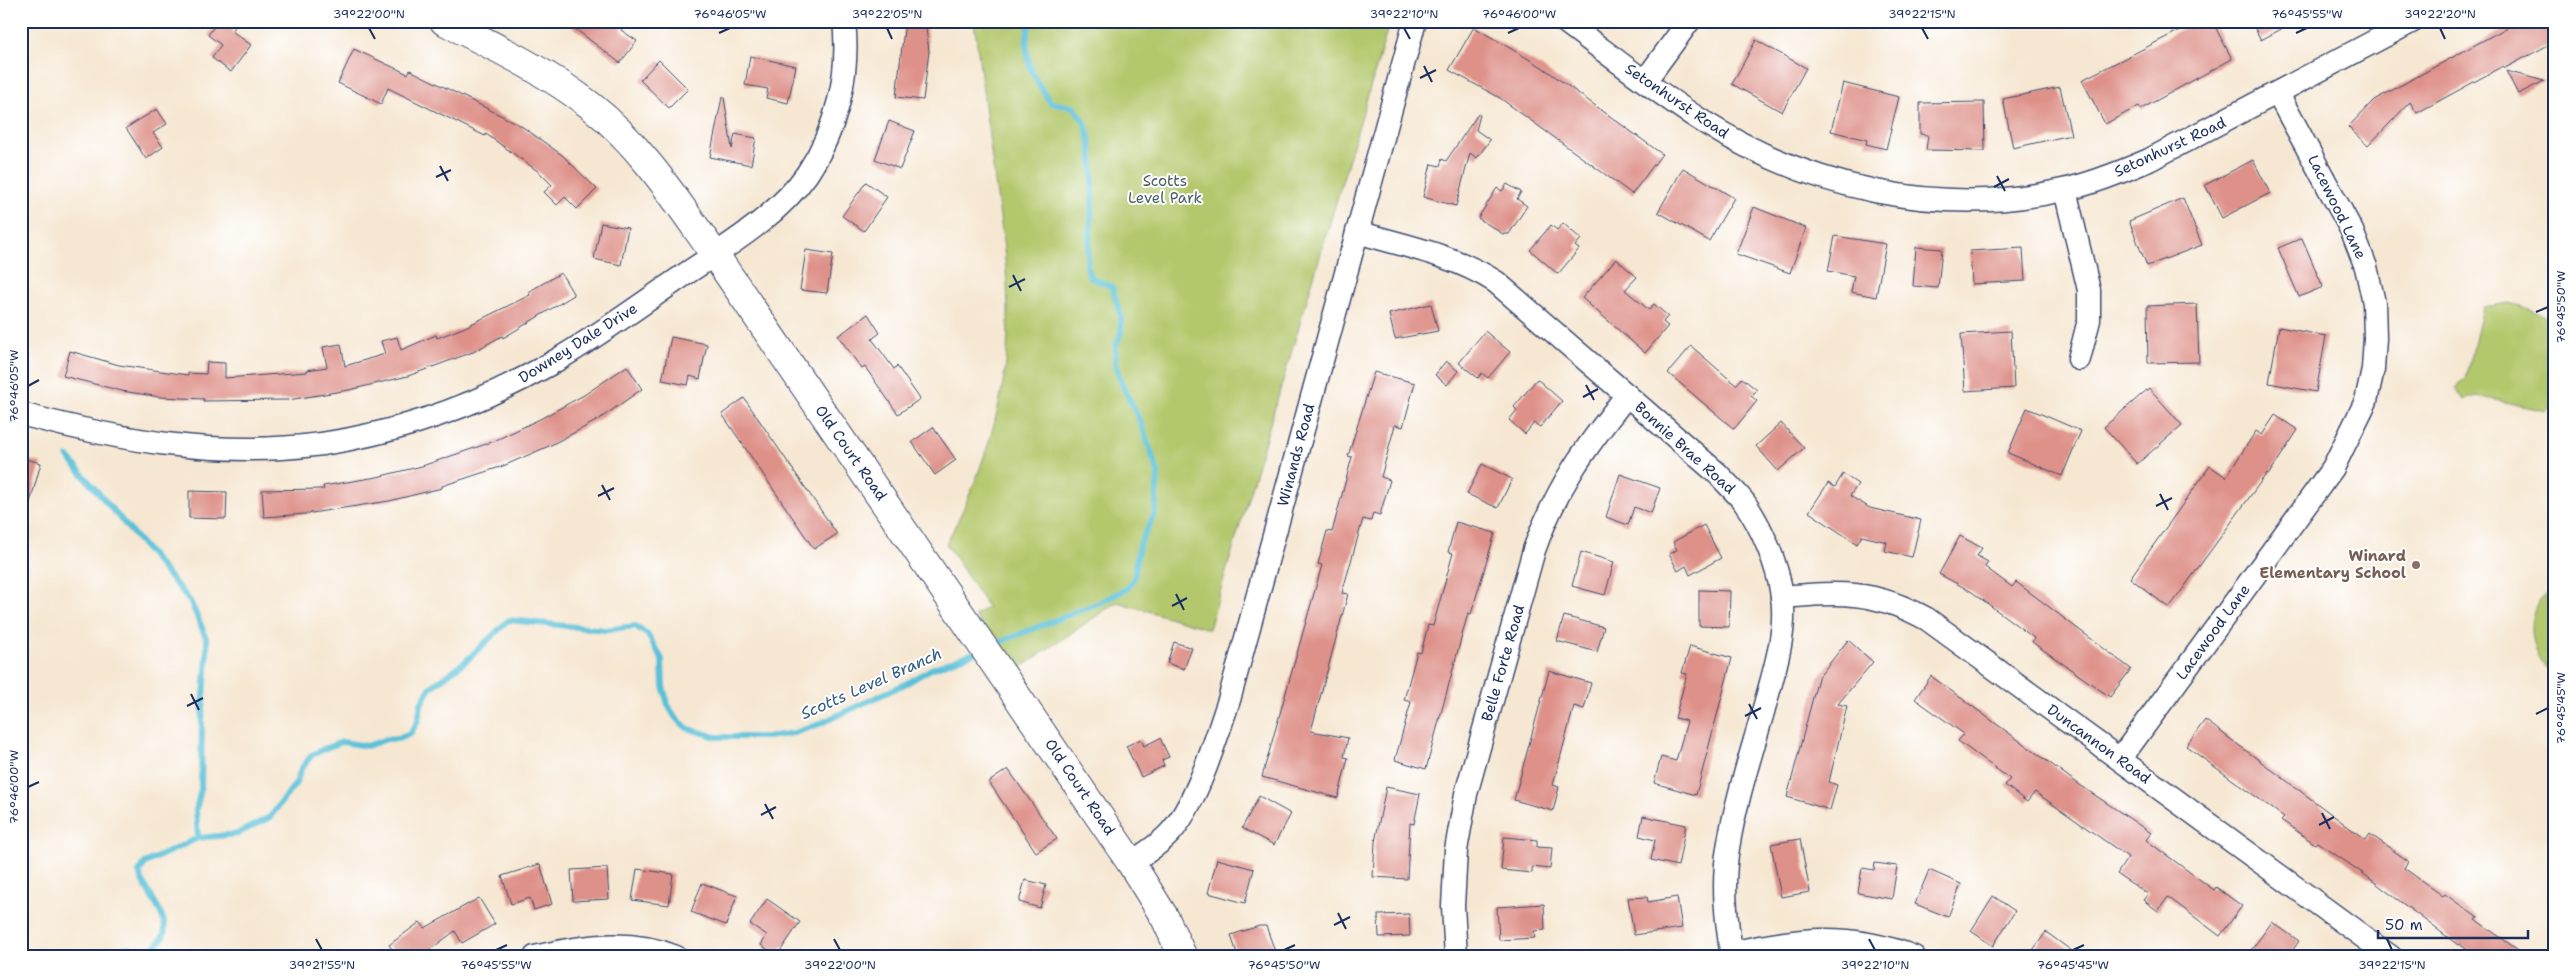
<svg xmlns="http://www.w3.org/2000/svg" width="2575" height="978" font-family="'Shantell Sans',sans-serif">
  <rect width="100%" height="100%" fill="#fff"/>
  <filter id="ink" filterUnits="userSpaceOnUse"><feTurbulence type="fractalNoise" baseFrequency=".02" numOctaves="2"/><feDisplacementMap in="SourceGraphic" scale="10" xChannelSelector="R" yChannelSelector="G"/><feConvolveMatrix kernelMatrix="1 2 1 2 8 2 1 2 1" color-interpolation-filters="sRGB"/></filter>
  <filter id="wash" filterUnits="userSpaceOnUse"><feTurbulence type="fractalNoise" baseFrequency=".0096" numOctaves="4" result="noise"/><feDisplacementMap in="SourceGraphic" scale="20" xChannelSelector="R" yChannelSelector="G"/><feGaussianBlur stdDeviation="1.12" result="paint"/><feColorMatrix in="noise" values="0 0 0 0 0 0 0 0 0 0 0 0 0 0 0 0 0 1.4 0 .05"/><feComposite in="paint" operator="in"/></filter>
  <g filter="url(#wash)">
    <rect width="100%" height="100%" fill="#f6e7d2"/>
    <!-- green -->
    <g fill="#b3c86c" stroke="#677c65">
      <path d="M974,21h416l-181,608 -92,-27 -103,70 -39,-57 13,-8 -42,-63c30,-57 52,-117 60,-181 6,-61 -2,-121 -11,-181 -7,-53 -14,-107 -21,-161z"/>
      <path d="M2509,303c18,4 33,9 45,23v76l-8,9 -69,-15 -13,4 -8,-12 3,-5 7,-4 17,-72z"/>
      <path d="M2554,592v83c-27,-15 -34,-74 0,-83z"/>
    </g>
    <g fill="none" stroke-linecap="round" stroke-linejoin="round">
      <!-- stream -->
      <g stroke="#5ac1d8" stroke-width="6">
        <polyline points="68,457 190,601 200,623 207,640 207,658 202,720 201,789 196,810 198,838"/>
        <path d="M990,646l111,-44 27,-14 6,-10 5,-32 16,-33 3,-40 -17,-50 -20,-41 -6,-19 1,-18 5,-12v-16l-9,-30 -22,-10 -3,-10c3,-43 12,-99 -1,-141 -2,-7 -8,-13 -13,-19l-22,-4c-21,-30 -30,-45 -21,-82"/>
        <path d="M118,957l1,-6 10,-4 16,5c45,-20 0,-55 -6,-80l6,-9 53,-25 39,-4 33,-17 26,-34 5,-14 11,-14 14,-7 16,-6 25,4 20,-7h11l12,-5 8,-13 3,-17 9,-16 36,-27 43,-41 96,10 30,-4 12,8 15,25 1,27 5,19 7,12 12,11 29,9h52l26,-4 23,-8 90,-42 24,-14 48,-18"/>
      </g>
    </g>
    <g id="blocks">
      <!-- building -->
      <g fill="#de9189">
        <polygon points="218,21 239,21 232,31 251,45 231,72 212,58 221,45 208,35"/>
        <polygon points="565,21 628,21 621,30 637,41 620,63"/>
        <polygon points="905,21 925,21 929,51 923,100 896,97"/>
        <polygon points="2198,21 2212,21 2232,59 2141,109 2139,106 2105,124 2082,80"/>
        <polygon points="2251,21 2296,21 2261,40"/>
        <polygon points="2519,21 2546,21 2554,36 2554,42 2505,68 2503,66 2417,113 2410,102 2368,146 2348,127 2374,100"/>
        <polygon points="1474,27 1542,67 1662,154 1632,194 1500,98 1449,70"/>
        <polygon points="1756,40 1806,68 1782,112 1732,84"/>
        <polygon points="354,49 408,74 410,70 520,125 562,155 597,189 577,209 565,197 557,205 544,192 552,185 539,172 486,134 485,136 388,88 381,104 338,83"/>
        <polygon points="750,56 796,66 788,103 766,98 768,89 745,85"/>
        <polygon points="659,60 688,89 669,108 640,80"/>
        <polygon points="2506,71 2544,81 2518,94"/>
        <polygon points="1843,83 1899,97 1886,149 1866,144 1867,140 1831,131"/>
        <polygon points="2060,87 2071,135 2013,148 2003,99"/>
        <polygon points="722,97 724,97 732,149 735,134 756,138 751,165 710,157"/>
        <polygon points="1984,102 1985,151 1926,150 1928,135 1920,134 1920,103"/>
        <polygon points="157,109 167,124 153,133 163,147 146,159 126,128"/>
        <polygon points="1478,114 1480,115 1476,130 1490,140 1477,158 1470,153 1456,206 1423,197 1431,164 1440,166 1442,159 1446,161"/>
        <polygon points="889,121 915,131 900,169 875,159"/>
        <polygon points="2253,160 2270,193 2222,218 2205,185"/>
        <polygon points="1683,168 1734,198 1709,241 1658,212"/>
        <polygon points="866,182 887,197 864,231 842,216"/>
        <polygon points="1507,184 1521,192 1517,199 1527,206 1509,234 1503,234 1478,218 1497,188 1502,191"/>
        <polygon points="2183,198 2202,245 2147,266 2129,221"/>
        <polygon points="1754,207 1806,228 1790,273 1736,254"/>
        <polygon points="601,223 628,228 621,265 594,259"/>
        <polygon points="1563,223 1581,239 1575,246 1579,249 1558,274 1530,250 1551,225 1557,230"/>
        <polygon points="1835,236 1886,244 1876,297 1851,292 1854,276 1828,271"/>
        <polygon points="2302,238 2323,287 2299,297 2278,248"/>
        <polygon points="1916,247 1942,249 1938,288 1913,286"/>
        <polygon points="2023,248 2025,281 1972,284 1970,251"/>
        <polygon points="806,250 833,254 827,293 800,290"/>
        <polygon points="1616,259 1637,277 1625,290 1649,310 1654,304 1668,316 1663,322 1668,326 1645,353 1582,298"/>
        <polygon points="561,273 574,295 503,338 502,336 473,352 408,376 349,390 288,400 203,401 204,399 160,397 122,391 63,376 70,351 119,365 188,375 188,373 206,374 207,362 225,363 225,378 307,372 307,370 327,367 323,347 341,344 345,366 385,354 381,341 397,337 401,350 436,335 437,338 463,328 530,295 528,292"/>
        <polygon points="1431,304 1438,331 1395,339 1389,314"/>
        <polygon points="2197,304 2199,362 2148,363 2147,306"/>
        <polygon points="868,314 880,333 872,339 894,369 897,366 920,399 898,414 865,367 862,369 838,336"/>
        <polygon points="2279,327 2326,336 2316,392 2269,383"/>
        <polygon points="1485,331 1510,352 1488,378 1482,373 1478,378 1459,363"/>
        <polygon points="2011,331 2014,388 1965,391 1961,334"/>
        <polygon points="671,337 707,344 700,379 690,376 688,385 662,380"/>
        <polygon points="1691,346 1736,385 1742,378 1757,390 1751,396 1757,401 1734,429 1668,373"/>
        <polygon points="1446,361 1458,371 1447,385 1435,375"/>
        <polygon points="627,366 642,389 598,420 549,446 503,466 442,486 442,488 389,501 305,514 264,517 262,490 324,489 323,486 377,477 422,466 492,442 540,419 584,395"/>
        <polygon points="1374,372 1415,383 1403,427 1395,425 1381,477 1390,480 1380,515 1373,513 1371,521 1363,519 1342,593 1348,594 1311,731 1348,738 1344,757 1348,758 1338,798 1262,777 1322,565 1318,564 1327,531 1332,532 1352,457 1348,456"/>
        <polygon points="1537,379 1562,401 1540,427 1534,423 1525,434 1509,420 1517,410 1514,407"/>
        <polygon points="2149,388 2182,425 2137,464 2104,427"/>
        <polygon points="744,398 837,534 814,549 722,414"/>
        <polygon points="2027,408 2081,431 2062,476 2008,453"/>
        <polygon points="2275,415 2298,430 2269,474 2267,473 2169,608 2130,578 2210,466 2226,477 2256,431 2262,435"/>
        <polygon points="1781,423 1804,448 1778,471 1756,446"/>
        <polygon points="933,427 956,460 935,475 912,442"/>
        <polygon points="21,458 41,463 26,517 21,516"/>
        <polygon points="1482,464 1512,479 1498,508 1467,494"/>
        <polygon points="1620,474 1660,488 1651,513 1634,507 1628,525 1606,517"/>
        <polygon points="1843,474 1858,484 1850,496 1870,508 1921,520 1912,557 1885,551 1887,542 1862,536 1857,544 1809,512 1828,483 1835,487"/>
        <polygon points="189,491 227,492 226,519 189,518"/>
        <polygon points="1456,522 1495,533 1471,614 1468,613 1426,769 1395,760 1411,702 1404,700 1417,652 1421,653 1428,625 1433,626 1453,553 1448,552"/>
        <polygon points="1704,525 1721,558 1690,575 1686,566 1678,571 1669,554 1677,550 1673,542"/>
        <polygon points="1960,536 1982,548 1977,556 1988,562 1985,567 2012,587 2016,582 2131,669 2110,697 2032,642 2034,638 1972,592 1939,574"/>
        <polygon points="1581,552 1614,562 1605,595 1572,586"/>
        <polygon points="1699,590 1730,591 1729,627 1699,626"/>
        <polygon points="1564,616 1604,627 1597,652 1557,641"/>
        <polygon points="1848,640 1873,662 1838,704 1847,706 1829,782 1837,785 1830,810 1787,797 1818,678"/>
        <polygon points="1174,642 1192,648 1184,669 1167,663"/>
        <polygon points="1690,646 1732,658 1696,795 1654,783 1661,757 1676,761 1687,721 1675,718 1687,674 1682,673"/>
        <polygon points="1549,671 1591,683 1584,709 1574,706 1553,785 1559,787 1553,811 1514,800"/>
        <polygon points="1931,676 2077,783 2151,833 2146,840 2214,890 2216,887 2242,906 2220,936 2168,897 2158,911 2143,900 2148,894 2117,874 2128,857 2035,792 2027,802 2005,785 2010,779 1958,741 1964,734 1915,699"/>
        <polygon points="2205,720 2366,840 2370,834 2408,861 2404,868 2443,896 2445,894 2478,918 2476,920 2528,957 2477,957 2459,944 2458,945 2361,872 2317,842 2315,844 2281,820 2284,817 2186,746"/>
        <polygon points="1160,738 1169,757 1162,760 1164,766 1141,777 1126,746 1141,739 1144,746"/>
        <polygon points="1008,769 1057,839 1036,852 989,782"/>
        <polygon points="1386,787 1420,794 1414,824 1410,823 1407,879 1373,877 1375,842"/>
        <polygon points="1259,796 1291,814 1274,845 1242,828"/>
        <polygon points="1643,816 1686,825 1678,866 1651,860 1655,840 1639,836"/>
        <polygon points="1504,837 1537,840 1537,847 1552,848 1550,869 1532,867 1532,873 1501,870"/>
        <polygon points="1800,839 1810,892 1781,897 1771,844"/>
        <polygon points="1217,859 1254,869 1245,903 1208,893"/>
        <polygon points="1875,863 1897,866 1892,899 1858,893 1862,868 1874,870"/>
        <polygon points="540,864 552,904 534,910 530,898 511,904 502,876"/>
        <polygon points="607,868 609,899 573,901 571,870"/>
        <polygon points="637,869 673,874 669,905 632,900"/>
        <polygon points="1929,870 1961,884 1948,917 1915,904"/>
        <polygon points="1025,880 1046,885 1040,908 1019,902"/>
        <polygon points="702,883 737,896 726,925 691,912"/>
        <polygon points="1993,896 2015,911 1993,946 1971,931"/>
        <polygon points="1647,897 1648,902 1677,897 1682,928 1634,935 1628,898"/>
        <polygon points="479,898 495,924 462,943 455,931 420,957 398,957 389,945 420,922 425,928"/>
        <polygon points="767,899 800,922 777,956 761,945 767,935 750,924"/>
        <polygon points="1544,904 1545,930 1534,931 1535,938 1499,940 1497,907"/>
        <polygon points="1409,914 1410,936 1379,937 1378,915"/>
        <polygon points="2272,922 2299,941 2288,957 2246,957"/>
        <polygon points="1259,926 1266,926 1277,957 1238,957 1231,935"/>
        <polygon points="2046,932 2080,957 2028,957"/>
      </g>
    </g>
  </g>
  <g filter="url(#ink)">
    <use href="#blocks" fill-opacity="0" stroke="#3c4b6f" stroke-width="1"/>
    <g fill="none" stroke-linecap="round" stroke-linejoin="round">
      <!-- minor casing -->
      <g stroke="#3c4b6f" stroke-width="25">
        <g id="minor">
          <path d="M1564,21c45,33 90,70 138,100 107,67 236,97 361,69 29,-6 58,-18 86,-30l264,-139"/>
          <polyline points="1645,81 1689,21"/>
          <polyline points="2065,190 2089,290 2089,320 2079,359"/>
          <path d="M1357,232c48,14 97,23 139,50l222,192c8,9 18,18 26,28 18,25 34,64 38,94 5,35 -7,72 -16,105 -13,48 -30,97 -38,147 -6,36 -2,72 4,109"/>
          <path d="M21,414c102,27 196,44 301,30 80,-12 159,-41 228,-80 47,-27 90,-59 134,-89 43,-29 93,-58 123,-101 30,-45 43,-100 37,-153"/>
          <path d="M1782,597c59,-5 92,-7 145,22l464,338"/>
          <polyline points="2120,759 2333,468 2366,401 2373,369 2375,338 2374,303 2366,267 2352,231 2278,94"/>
          <path d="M1131,863c13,-9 26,-17 37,-28 28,-28 48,-97 61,-135l186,-679"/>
          <path d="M1731,953c64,-15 120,-21 183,4"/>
          <path d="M535,957c46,-11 95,-19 141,0"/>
          <path d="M1456,957l-3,-51 3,-56 10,-56 68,-244c23,-64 51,-102 93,-155"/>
        </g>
      </g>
      <!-- major casing -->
      <g stroke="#3c4b6f" stroke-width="30">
        <path id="major" d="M444,21c51,26 102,50 147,85 51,40 87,97 124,149l416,608 34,55 18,39"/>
      </g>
      <!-- minor -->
      <use href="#minor" stroke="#fff" stroke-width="22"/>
      <!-- major -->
      <use href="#major" stroke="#fff" stroke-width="28"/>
    </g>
  </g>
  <!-- ticks -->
  <path fill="none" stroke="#1b2f5e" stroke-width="2" d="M369,28l6,11M887,28l5,11M1404,28l6,11M1922,28l6,11M2440,28l5,11M719,33l11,-5M1508,33l11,-5M2296,33l11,-5M1424,66l8,16M1420,78l16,-8M440,166l8,15M1997,176l8,15M436,177l15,-7M1994,187l15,-8M1013,275l8,16M1009,287l16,-8M2536,312l12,-5M1586,385l8,15M28,386l11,-6M1583,397l15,-8M602,485l8,15M2160,494l8,16M598,496l16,-8M2156,506l16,-8M1176,594l8,16M1172,606l15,-8M191,694l8,16M1749,704l8,15M187,706l16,-8M2536,714l12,-6M1745,716l16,-8M28,787l11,-5M765,804l8,15M2322,813l8,16M761,815l15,-8M2319,825l15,-8M1338,913l8,16M1334,925l16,-8M316,939l6,11M834,939l6,11M1869,939l6,11M2387,939l5,11M496,950l11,-5M1284,950l11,-5M2073,950l11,-5"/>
  <!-- markers -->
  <circle fill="#8d6e63" stroke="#fff" stroke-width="2" cx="2416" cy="565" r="5"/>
  <g text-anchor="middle" stroke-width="4" stroke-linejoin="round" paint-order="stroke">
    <!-- street labels -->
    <g font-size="15" fill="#1b2f5e" stroke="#fff">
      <text transform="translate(1677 101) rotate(34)" y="5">Setonhurst Road</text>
      <text transform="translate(2170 147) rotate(-25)" y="5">Setonhurst Road</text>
      <text transform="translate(2337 207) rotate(64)" y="5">Lacewood Lane</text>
      <text transform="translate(578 343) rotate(-32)" y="5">Downey Dale Drive</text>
      <text transform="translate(1685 448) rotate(42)" y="5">Bonnie Brae Road</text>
      <text transform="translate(851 453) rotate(55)" y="5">Old Court Road</text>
      <text transform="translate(1296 455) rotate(-75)" y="5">Winands Road</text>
      <text transform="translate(2213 632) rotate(-54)" y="5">Lacewood Lane</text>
      <text transform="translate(1503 663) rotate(-74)" y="5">Belle Forte Road</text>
      <text transform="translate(2099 744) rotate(36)" y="5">Duncannon Road</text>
      <text transform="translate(1080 787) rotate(56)" y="5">Old Court Road</text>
    </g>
    <!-- park labels -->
    <g font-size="15" fill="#495d62" stroke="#fff">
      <text x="1165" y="186">Scotts<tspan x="1165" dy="17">Level Park</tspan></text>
    </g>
    <!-- education labels -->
    <g font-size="15" font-weight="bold" fill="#785e54" stroke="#fff" text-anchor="end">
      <text x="2406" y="561">Winard<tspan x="2406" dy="17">Elementary School</tspan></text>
    </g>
    <!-- water labels -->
    <g font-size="16" font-style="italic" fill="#2e5b83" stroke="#fff">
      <text transform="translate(871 683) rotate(-24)" y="6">Scotts Level Branch</text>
    </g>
  </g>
  <!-- margin -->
  <rect width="2575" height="978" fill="none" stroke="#fff" stroke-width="55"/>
  <!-- scale -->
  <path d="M2378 930v8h150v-8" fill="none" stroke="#1b2f5e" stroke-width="2.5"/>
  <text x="2385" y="930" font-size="15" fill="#1b2f5e" stroke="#ffffff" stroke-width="4" paint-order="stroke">50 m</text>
  <rect x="28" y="28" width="2520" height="922" fill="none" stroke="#1b2f5e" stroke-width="2"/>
  <g font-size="12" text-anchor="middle" fill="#1b2f5e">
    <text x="369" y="18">39°22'00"N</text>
    <text x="730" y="18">76°46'05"W</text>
    <text x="887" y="18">39°22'05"N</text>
    <text x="1404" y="18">39°22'10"N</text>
    <text x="1519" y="18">76°46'00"W</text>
    <text x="1922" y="18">39°22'15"N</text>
    <text x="2307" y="18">76°45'55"W</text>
    <text x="2440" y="18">39°22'20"N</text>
    <text transform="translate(2561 307) rotate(-90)" y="4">76°45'50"W</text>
    <text transform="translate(14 386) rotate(-90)" y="4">76°46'05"W</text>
    <text transform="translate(2561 708) rotate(-90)" y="4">76°45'45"W</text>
    <text transform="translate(14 787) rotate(-90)" y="4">76°46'00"W</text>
    <text x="322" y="969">39°21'55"N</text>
    <text x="496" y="969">76°45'55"W</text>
    <text x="840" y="969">39°22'00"N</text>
    <text x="1284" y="969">76°45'50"W</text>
    <text x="1875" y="969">39°22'10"N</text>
    <text x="2073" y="969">76°45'45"W</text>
    <text x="2392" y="969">39°22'15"N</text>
  </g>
</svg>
